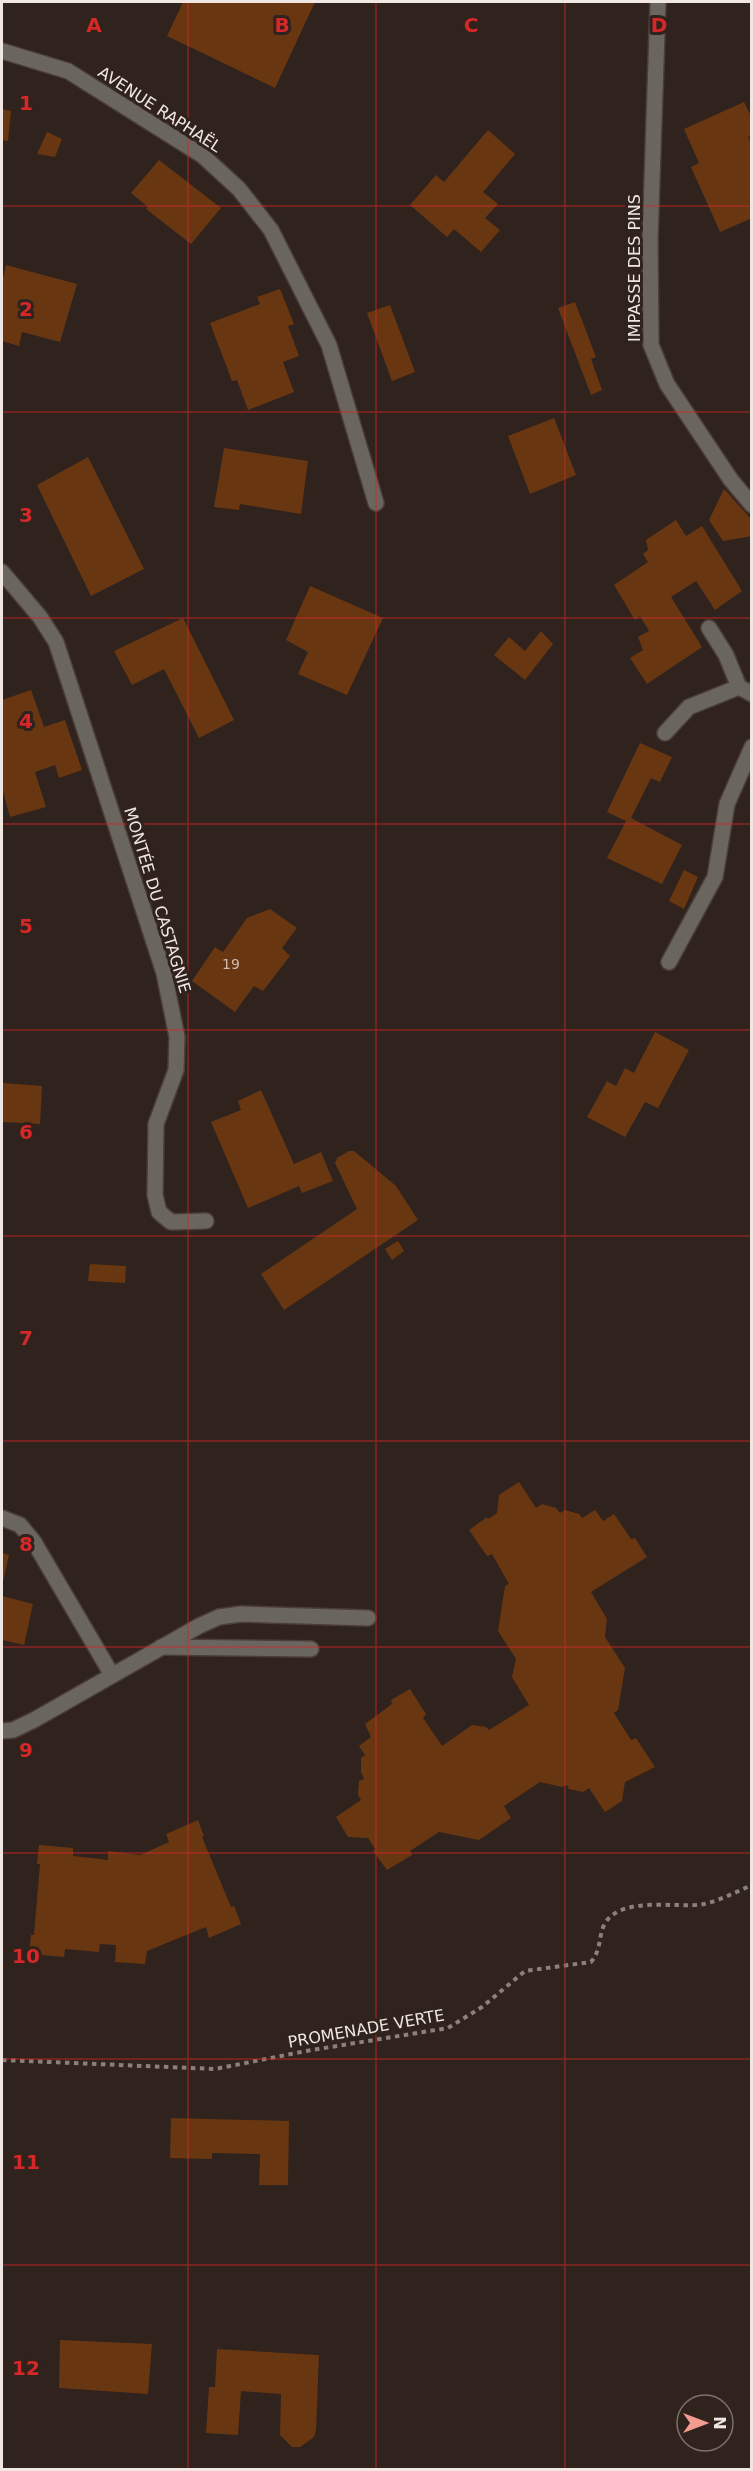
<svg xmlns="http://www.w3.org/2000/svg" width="753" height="2471" font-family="'DejaVu Sans',sans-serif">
  <rect width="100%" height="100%" fill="#30221c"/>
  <!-- building -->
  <g fill="#683712">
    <polygon points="183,2 315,2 275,88 167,36"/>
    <polygon points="744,102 752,118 752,135 748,137 752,144 752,218 720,232 691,167 699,163 684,129"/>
    <polygon points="2,109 11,111 8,141 2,140"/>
    <polygon points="488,130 515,154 483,192 498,204 485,218 500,230 481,252 454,229 447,237 410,205 436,175 444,182"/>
    <polygon points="47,132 62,139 55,157 37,154"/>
    <polygon points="159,160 221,208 191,244 146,209 148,207 131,193"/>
    <polygon points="6,265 77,284 60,342 22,332 19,346 2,341 2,282"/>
    <polygon points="280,289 294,324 288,326 299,356 283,362 294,392 248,410 237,380 232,381 210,323 260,304 257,297"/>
    <polygon points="575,302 596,357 591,359 602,390 591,395 558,308"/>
    <polygon points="390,305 415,372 392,381 367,313"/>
    <polygon points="554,418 576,475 530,494 508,436"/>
    <polygon points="224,448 308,461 301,514 240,504 239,510 214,507"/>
    <polygon points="88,457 144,569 91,596 37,485"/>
    <polygon points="724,489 752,520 752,536 723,541 709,520"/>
    <polygon points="676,520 686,536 702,526 742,591 715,610 696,581 671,597 702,647 647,684 630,658 643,650 638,637 649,631 640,616 635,620 614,585 648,562 643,554 648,550 646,540"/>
    <polygon points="310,586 383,618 347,695 298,674 308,652 286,640"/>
    <polygon points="183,618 234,720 199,738 164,669 132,685 114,651"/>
    <polygon points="541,631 553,644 525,680 494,655 509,637 525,651"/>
    <polygon points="31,690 44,727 65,720 82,770 59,778 55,765 35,772 46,807 10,817 2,788 2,700"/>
    <polygon points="640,743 672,757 660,782 651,778 631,818 682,845 662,884 607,858 626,821 607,812"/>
    <polygon points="684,870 698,877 684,909 669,901"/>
    <polygon points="270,909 297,928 282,948 290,956 263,991 254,986 235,1012 192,981 215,947 223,952 247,918"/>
    <polygon points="655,1032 689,1050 658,1108 645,1102 625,1137 587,1117 607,1081 616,1086 625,1068 634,1073"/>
    <polygon points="2,1083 42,1086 40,1124 2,1122"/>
    <polygon points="261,1090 294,1164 321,1152 333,1181 302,1193 299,1186 248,1208 211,1122 241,1110 238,1101"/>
    <polygon points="349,1151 354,1151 396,1186 418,1220 284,1310 261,1274 357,1209 335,1163 337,1158"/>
    <polygon points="398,1241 404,1251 392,1260 385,1249"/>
    <polygon points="90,1264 126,1266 125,1283 88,1281"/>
    <polygon points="519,1482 536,1508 542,1504 556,1508 560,1513 565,1510 579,1514 582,1518 595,1510 603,1521 614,1514 631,1539 635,1538 647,1557 591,1592 607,1619 605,1637 625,1668 618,1710 614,1713 631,1740 636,1738 655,1767 625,1782 622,1801 605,1812 589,1788 583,1792 569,1789 567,1785 562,1787 540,1782 504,1806 511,1818 479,1840 439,1832 410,1851 412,1855 387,1870 373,1851 375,1849 368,1838 348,1837 336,1817 361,1800 358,1795 359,1781 364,1779 361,1772 361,1758 365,1755 359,1746 371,1737 365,1724 392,1704 391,1700 410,1689 426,1714 423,1718 442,1746 472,1725 486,1727 489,1730 529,1705 512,1677 516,1659 498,1631 505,1586 509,1584 492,1554 487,1556 469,1530 487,1517 488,1519 497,1513 499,1495"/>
    <polygon points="2,1553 9,1555 2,1587"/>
    <polygon points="2,1596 33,1604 24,1645 2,1640"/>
    <polygon points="198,1820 204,1836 202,1837 231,1907 234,1906 241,1924 209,1938 206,1927 147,1951 145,1964 115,1962 116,1945 100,1944 99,1952 65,1949 64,1957 29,1954 31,1935 34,1935 40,1864 37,1864 39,1845 73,1848 73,1856 108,1860 108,1851 140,1855 169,1842 166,1834"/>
    <polygon points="171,2118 289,2121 288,2185 259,2185 260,2154 212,2153 212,2159 170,2158"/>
    <polygon points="60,2340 152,2344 148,2394 59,2388"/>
    <polygon points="217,2349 319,2355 316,2430 314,2437 300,2447 292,2447 280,2435 281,2394 241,2391 238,2435 206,2433 209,2387 215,2387"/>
  </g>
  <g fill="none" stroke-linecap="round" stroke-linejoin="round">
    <!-- service casing -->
    <g stroke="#4b3d38" stroke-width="18">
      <g id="service">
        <polyline points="709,628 726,655 739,687 752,694"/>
        <polyline points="665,733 689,707 739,687"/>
        <polyline points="2,1518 20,1525 34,1542 112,1675"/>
        <polyline points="161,1647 311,1649"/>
      </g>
    </g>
    <!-- minor casing -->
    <g stroke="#4b3d38" stroke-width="18">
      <g id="minor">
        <polyline points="658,2 650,239 651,345 667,384 731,480 752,505"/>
        <polyline points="2,51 68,71 203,156 239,189 271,230 329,345 376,503"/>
        <polyline points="2,572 40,617 56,642 164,973 177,1037 176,1070 156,1124 155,1195 159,1212 171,1222 206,1221"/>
        <polyline points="669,962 715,877 727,804 752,747"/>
        <polyline points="2,1731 13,1730 34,1720 199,1626 219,1617 241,1614 368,1618"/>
      </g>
    </g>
    <!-- path -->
    <path stroke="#8c807b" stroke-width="4" stroke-dasharray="4.5 4.5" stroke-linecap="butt" d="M2,2060l213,9 91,-18 142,-23 34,-21 43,-36 66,-9c11,-13 7,-26 14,-39 18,-28 73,-14 99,-19 17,-4 32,-12 48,-19"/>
    <!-- service -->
    <use href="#service" stroke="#6b6560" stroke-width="15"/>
    <!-- minor -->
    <use href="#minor" stroke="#6b6560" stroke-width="15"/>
  </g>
  <!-- grid -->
  <path fill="none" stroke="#d62828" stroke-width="1.5" stroke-opacity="0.55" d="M188,2v2468M376,2v2468M565,2v2468M2,206h750M2,412h750M2,618h750M2,824h750M2,1030h750M2,1236h750M2,1441h750M2,1647h750M2,1853h750M2,2059h750M2,2265h750"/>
  <g text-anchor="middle" stroke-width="6" stroke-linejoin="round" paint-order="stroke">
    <!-- number labels -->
    <g font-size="14" fill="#cebaae">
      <text x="231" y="969">19</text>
    </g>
    <!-- street labels -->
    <g font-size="16" fill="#f0e6e2" stroke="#30221c">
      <text transform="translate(160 109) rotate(33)" y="6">AVENUE RAPHAËL</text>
      <text transform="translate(634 268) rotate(-90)" y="6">IMPASSE DES PINS</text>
      <text transform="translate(158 900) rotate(73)" y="6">MONTÉE DU CASTAGNIE</text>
      <text transform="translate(366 2028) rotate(-10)" y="6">PROMENADE VERTE</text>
    </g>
  </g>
  <g font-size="20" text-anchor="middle" font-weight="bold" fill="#d62828" stroke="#30221c" stroke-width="6" stroke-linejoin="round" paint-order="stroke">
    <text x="94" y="32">A</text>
    <text x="282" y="32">B</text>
    <text x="471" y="32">C</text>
    <text x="659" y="32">D</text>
    <text x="26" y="110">1</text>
    <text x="26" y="316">2</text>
    <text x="26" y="522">3</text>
    <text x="26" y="728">4</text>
    <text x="26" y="933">5</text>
    <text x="26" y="1139">6</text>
    <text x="26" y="1345">7</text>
    <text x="26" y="1551">8</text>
    <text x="26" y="1757">9</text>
    <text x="26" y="1963">10</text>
    <text x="26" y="2169">11</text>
    <text x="26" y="2375">12</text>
  </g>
  <!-- border -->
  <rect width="753" height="2471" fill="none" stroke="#f0e6e2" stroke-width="6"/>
  <!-- north arrow -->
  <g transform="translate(705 2423) rotate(90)"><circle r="28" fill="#30221c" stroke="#7d706b" stroke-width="1.5"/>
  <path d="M0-4.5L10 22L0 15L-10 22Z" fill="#f59c92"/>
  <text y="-9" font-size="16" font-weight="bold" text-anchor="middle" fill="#f0e6e2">N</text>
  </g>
</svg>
